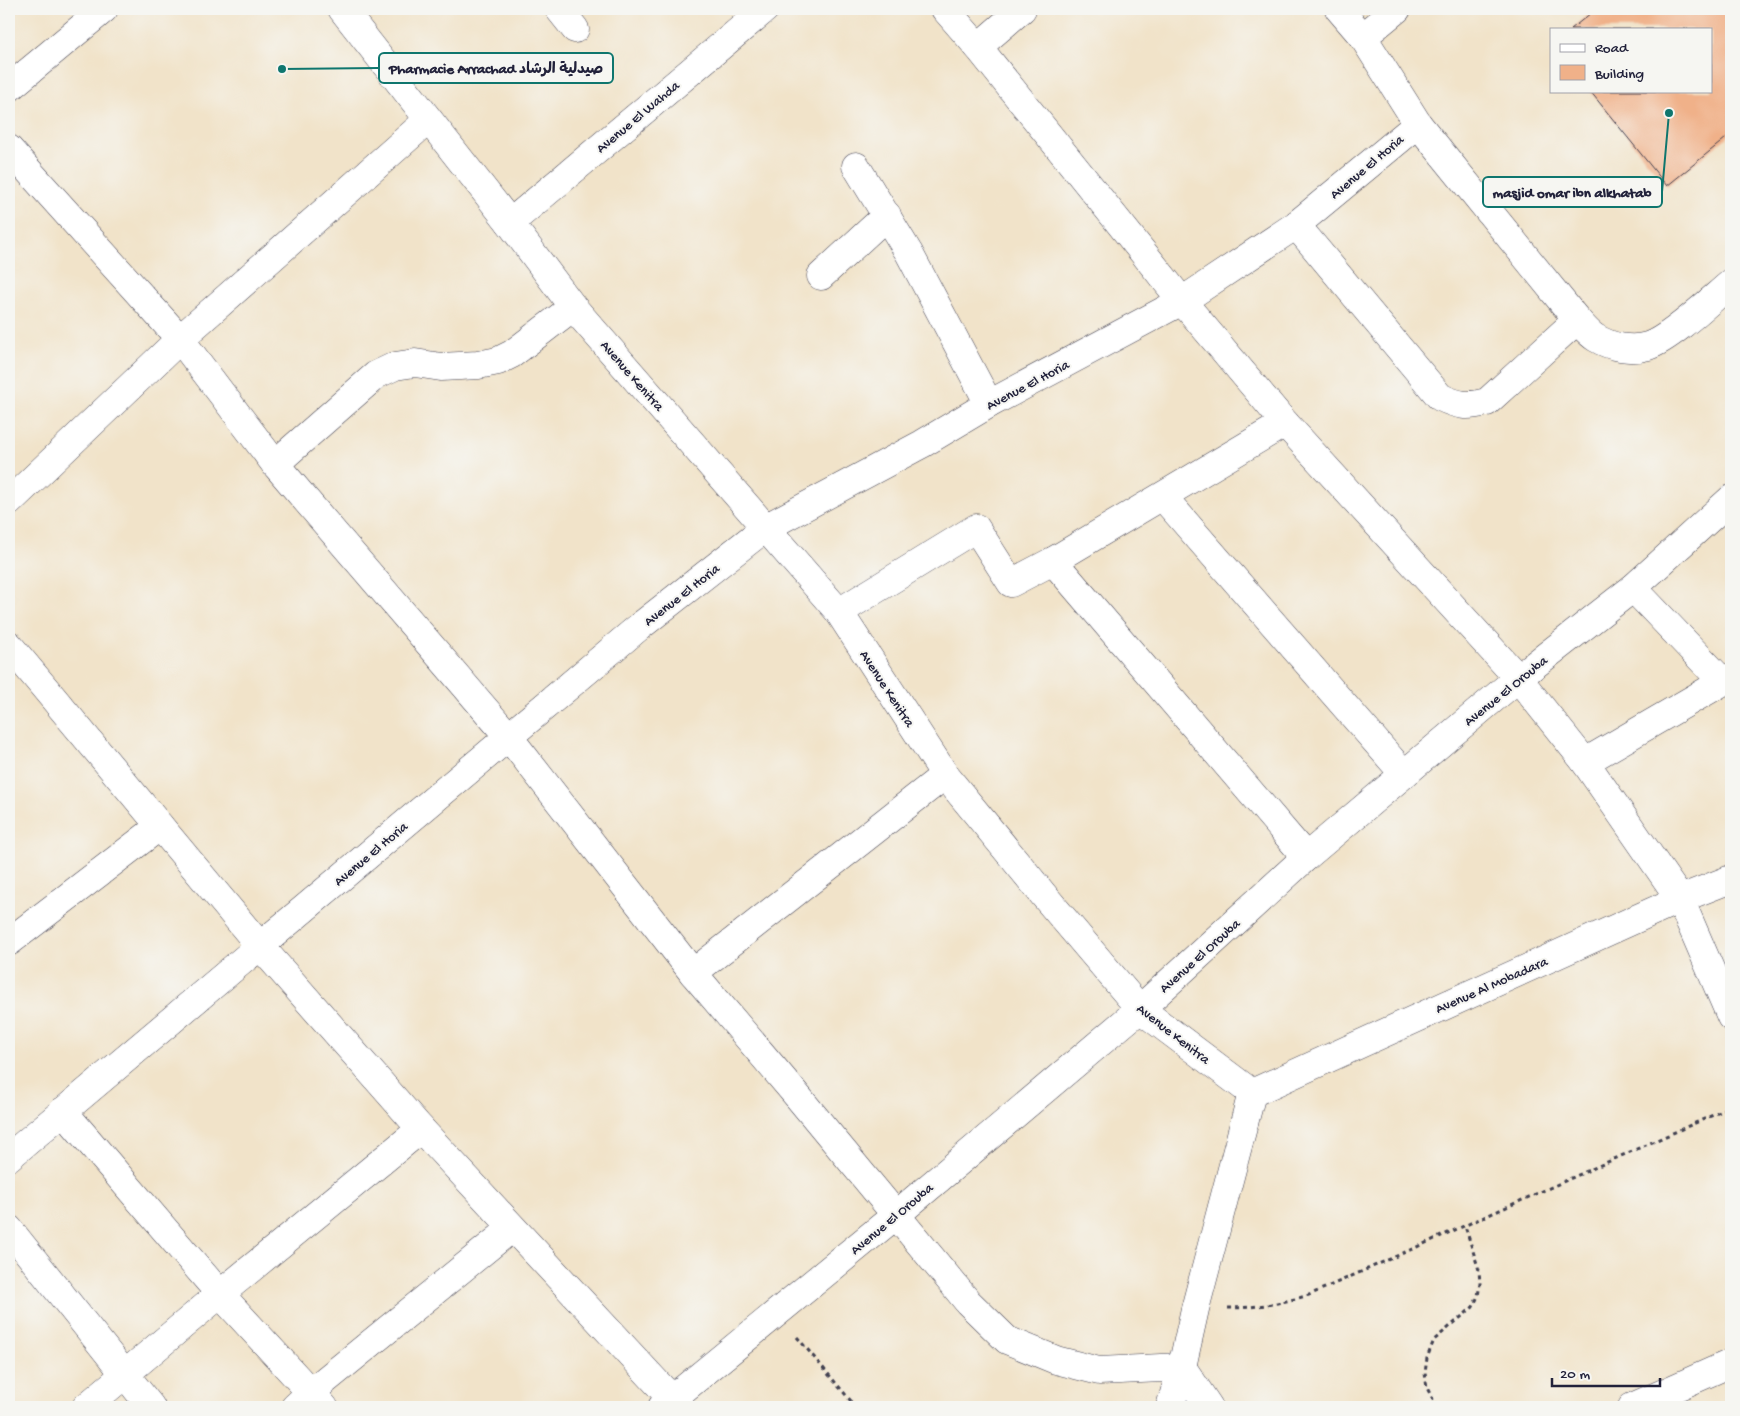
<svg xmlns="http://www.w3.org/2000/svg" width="1740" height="1416" font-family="'Gochi Hand','Playpen Sans Arabic',sans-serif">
  <rect width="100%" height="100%" fill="#f6f6f2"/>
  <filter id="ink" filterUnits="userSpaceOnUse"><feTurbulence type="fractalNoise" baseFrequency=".02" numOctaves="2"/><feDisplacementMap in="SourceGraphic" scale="10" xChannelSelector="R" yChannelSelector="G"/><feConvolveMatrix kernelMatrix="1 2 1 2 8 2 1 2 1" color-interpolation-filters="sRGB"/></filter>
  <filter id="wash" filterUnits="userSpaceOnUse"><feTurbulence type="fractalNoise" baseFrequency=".0096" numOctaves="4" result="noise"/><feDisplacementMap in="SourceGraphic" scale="20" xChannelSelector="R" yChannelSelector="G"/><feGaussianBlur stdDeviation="1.12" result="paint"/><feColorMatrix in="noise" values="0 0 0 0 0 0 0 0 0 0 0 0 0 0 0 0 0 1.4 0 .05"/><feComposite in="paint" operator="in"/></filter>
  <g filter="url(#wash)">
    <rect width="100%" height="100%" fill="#f1e3c9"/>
    <g id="blocks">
      <!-- building -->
      <polygon fill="#f0b189" points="1596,9 1731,9 1731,134 1667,186 1590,91 1711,91 1711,29 1571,29"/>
    </g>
  </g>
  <g filter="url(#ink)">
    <use href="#blocks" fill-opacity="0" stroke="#413f50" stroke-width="1"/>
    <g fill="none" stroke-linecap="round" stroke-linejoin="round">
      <!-- minor casing -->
      <g stroke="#413f50" stroke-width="29">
        <g id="minor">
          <polyline points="342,9 510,223 573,307 839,612 945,775 1046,898 1140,1009 1252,1093"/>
          <polyline points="559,9 575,29"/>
          <polyline points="945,9 978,47 1182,301 1285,423 1518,678 1585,762 1680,899 1731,1017"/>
          <polyline points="1339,9 1363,37"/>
          <path d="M1397,9l-34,28 55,87 159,196c6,6 12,14 19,18 15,9 35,13 52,8 22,-7 64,-47 83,-63"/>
          <polyline points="978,47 1022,9"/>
          <polyline points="9,88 104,9"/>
          <polyline points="9,149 180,339 275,464 508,736 693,973 799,1098 968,1302 1007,1340 1056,1360 1099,1371 1182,1367 1209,1407"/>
          <polyline points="856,166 909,253 989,404"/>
          <polyline points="510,223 765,9"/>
          <path d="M1296,225l144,172c19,9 27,10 47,5l90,-82"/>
          <polyline points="821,276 887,215"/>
          <polyline points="275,464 376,375 395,366 415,363 441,367 478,365 498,361 512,354 573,307"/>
          <polyline points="1163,497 1404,774"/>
          <polyline points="9,502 180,339 428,120"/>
          <polyline points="1053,561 1306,857"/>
          <polyline points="1633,588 1722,681"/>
          <polyline points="839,612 976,528 1011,583 1053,561 1285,423"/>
          <polyline points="9,645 260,946 421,1129 672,1399 678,1407"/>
          <polyline points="1585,762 1731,677"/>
          <polyline points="9,942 160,826"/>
          <polyline points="693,973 945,775"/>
          <polyline points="1252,1093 1680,899 1731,879"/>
          <polyline points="63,1111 220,1294 324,1407"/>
          <polyline points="9,1157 639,627 765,528 922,444 989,404 1182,301 1296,225 1418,124"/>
          <polyline points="9,1229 151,1407"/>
          <polyline points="86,1407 220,1294 421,1129"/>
          <polyline points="295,1407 311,1392 512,1228"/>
          <polyline points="662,1407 896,1215 1140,1009 1306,857 1518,678 1633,588 1731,499"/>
          <polyline points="1170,1407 1182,1367 1195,1309 1252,1093"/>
          <polyline points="1632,1407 1731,1363"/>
        </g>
      </g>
      <!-- path -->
      <g stroke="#413f50" stroke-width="3" stroke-dasharray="4 4" stroke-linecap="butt">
        <path d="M1228,1308c28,0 54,-5 81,-13l422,-188"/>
        <polyline points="797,1337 856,1407"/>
        <polyline points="1437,1407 1427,1388 1425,1373 1427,1358 1434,1340 1473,1307 1478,1296 1480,1284 1479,1270 1465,1226"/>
      </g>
      <!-- minor -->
      <use href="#minor" stroke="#fff" stroke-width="28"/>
    </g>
  </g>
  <g text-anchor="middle" stroke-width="4" stroke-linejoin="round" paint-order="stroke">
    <!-- street labels -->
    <g font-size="14" fill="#22223b" stroke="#f6f6f2">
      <text transform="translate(637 116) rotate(-40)" y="5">Avenue El Wahda</text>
      <text transform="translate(1366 166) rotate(-40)" y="5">Avenue El Horia</text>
      <text transform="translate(633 375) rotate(49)" y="5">Avenue Kenitra</text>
      <text transform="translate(1027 384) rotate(-28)" y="5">Avenue El Horia</text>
      <text transform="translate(681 594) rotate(-38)" y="5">Avenue El Horia</text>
      <text transform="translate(888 688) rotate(57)" y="5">Avenue Kenitra</text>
      <text transform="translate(1505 690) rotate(-39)" y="5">Avenue El Orouba</text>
      <text transform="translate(370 853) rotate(-40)" y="5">Avenue El Horia</text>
      <text transform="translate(1199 955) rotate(-42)" y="5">Avenue El Orouba</text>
      <text transform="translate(1491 984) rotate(-24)" y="5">Avenue Al Mobadara</text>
      <text transform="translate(1174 1033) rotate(38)" y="5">Avenue Kenitra</text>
      <text transform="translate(891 1218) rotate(-40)" y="5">Avenue El Orouba</text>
    </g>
  </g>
  <!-- callouts -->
  <path fill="none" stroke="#0f766e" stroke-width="2" d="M282 69L379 68M1669 113L1662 192"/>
  <g fill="#0f766e" stroke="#f6f6f2" stroke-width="2">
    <circle cx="282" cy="69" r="5"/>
    <circle cx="1669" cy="113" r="5"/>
  </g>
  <g fill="#f6f6f2" stroke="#0f766e" stroke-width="2">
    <rect x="379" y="53" width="234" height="30" rx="5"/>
    <rect x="1483" y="177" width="179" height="30" rx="5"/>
  </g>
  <g font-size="15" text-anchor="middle" font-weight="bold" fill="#22223b">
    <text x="496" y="73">Pharmacie Arrachad صيدلية الرشاد</text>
    <text x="1572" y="197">masjid omar ibn alkhatab</text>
  </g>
  <!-- margin -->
  <rect width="1740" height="1416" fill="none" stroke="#f6f6f2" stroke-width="30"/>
  <!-- legend -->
  <rect x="1550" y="28" width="162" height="65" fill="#f6f6f2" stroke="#a1a1a9"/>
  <rect x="1560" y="44" width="25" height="8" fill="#ffffff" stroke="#a1a1a9"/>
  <text x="1595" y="52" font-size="15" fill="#22223b">Road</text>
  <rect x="1560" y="65" width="25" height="15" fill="#f0b189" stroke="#a1a1a9"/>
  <text x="1595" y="78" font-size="15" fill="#22223b">Building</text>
  <!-- scale -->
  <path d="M1552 1378v8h108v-8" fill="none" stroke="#22223b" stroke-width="2.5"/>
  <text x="1560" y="1378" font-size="15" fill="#22223b" stroke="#f6f6f2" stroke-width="4" paint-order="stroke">20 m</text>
</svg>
